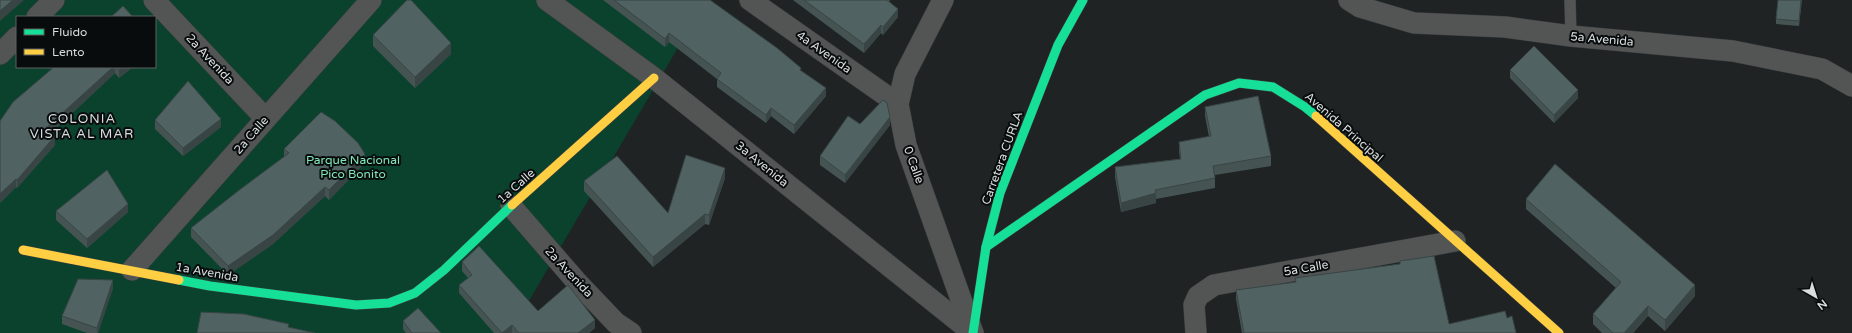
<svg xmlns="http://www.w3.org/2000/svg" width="1852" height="333" font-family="'Varela Round',sans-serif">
  <rect width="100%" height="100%" fill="#1f2323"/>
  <!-- green -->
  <path fill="#0a422e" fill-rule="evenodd" d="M0,0h706l-196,333h-510zM17,17h138v50h-138z"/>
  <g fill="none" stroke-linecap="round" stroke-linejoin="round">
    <!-- lane casing -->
    <g stroke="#3a3e3e" stroke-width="12">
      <polyline id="lane" points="1570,0 1571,36"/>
    </g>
    <!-- street casing -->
    <g stroke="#3a3e3e" stroke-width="22">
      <g id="street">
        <polyline points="154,0 265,118"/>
        <polyline points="547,0 654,78 973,333"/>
        <polyline points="750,0 898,104"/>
        <polyline points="943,0 905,74 898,104 906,145 973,333"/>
        <polyline points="1349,0 1360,7 1414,23 1505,27 1571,36 1733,51 1822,69 1852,86"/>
        <polyline points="37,17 54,0"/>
        <polyline points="0,54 17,37"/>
        <polyline points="511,206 576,281 616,323 631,333"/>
        <polyline points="132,270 371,0"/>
        <polyline points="1196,333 1194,305 1198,296 1214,285 1455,241"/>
      </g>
    </g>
    <!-- fast casing -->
    <g stroke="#3a3e3e" stroke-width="10">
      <g id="fast">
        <polyline points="986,247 1205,95 1239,83 1273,87 1305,107 1316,116"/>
        <polyline points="179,280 210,286 356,305 389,303 415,293 444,270 512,205"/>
        <polyline points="973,333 986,247 1000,193 1058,45 1083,0"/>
      </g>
    </g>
    <!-- slow casing -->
    <g stroke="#3a3e3e" stroke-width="10">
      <g id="slow">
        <polyline points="1316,116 1559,333"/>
        <polyline points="512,205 654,78"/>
        <polyline points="23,250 179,280"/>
      </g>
    </g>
    <!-- lane -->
    <use href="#lane" stroke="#535555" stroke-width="11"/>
    <!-- street -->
    <use href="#street" stroke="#535555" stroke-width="21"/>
    <!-- fast -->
    <use href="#fast" stroke="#16e098" stroke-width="9"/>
    <!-- slow -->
    <use href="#slow" stroke="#ffcf43" stroke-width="9"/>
  </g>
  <!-- wall -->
  <g fill="#455453">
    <polygon points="603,0 710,0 801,71 826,96 794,134 771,116 766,123 717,87 717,79 669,42 665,47"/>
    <polygon points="793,0 890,0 889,2 898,17 883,35 881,33 864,53"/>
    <polygon points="1802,0 1799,26 1776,24 1776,19"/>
    <polygon points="373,35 451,54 415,88 373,46"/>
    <polygon points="54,67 133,67 119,78 115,73 51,133 55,145 17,188 16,187 0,203"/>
    <polygon points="1510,70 1578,98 1554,123 1510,78"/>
    <polygon points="1205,107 1271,156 1271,166 1215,175 1215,188 1156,199 1156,203 1121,212 1115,177 1115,167 1180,159 1179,152 1179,142 1209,137 1205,116"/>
    <polygon points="155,120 221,127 183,156 155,129"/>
    <polygon points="860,124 890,125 845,183 820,165 820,156"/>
    <polygon points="284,149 365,163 329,200 325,196 273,244 228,275 191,237 191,228 284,157"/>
    <polygon points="725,178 709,225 705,224 653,267 584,191 584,181 668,213"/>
    <polygon points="1526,199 1695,296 1665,331 1648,316 1633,333 1602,333 1593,324 1593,314 1616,288 1526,209"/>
    <polygon points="56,211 128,212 87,248 56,220"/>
    <polygon points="1400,261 1449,324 1507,318 1516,333 1242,333 1236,299 1236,290 1295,282 1295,278 1400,264"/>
    <polygon points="462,262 538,311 595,328 589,333 494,333 459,293 459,285 468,278 462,271"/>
    <polygon points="113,288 98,333 87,333 62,324 62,316"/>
    <polygon points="403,321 441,333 406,333 403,329"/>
  </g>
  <!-- shaded-wall -->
  <g fill="#384544">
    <polygon points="13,0 24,0 0,21 0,11"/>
    <polygon points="898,9 898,17 883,35 883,27"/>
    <polygon points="881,25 881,33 864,53 864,44"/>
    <polygon points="669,33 669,42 665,47 665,39"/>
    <polygon points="156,41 156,49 155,50 155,42"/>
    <polygon points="451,43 451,54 415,88 415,77"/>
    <polygon points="113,67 115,67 115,73 46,137 46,128"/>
    <polygon points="122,67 133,67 119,78 119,70"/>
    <polygon points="826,88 826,96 794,134 794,125"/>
    <polygon points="1578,90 1578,98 1554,123 1554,115"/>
    <polygon points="771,108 771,116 766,123 766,115"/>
    <polygon points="890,117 890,125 845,183 845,175"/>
    <polygon points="221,119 221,127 183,156 183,148"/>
    <polygon points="55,136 55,145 17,188 17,180"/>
    <polygon points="365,154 365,163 329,200 329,190"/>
    <polygon points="725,168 725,178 709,225 709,215"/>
    <polygon points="16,179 16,187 0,203 0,194"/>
    <polygon points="325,187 325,196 273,244 228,275 228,266"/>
    <polygon points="1156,193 1156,203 1121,212 1121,203"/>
    <polygon points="128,204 128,212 87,248 87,239"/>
    <polygon points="705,214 705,224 653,267 653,257"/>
    <polygon points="113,280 113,288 98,333 97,333 97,328"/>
    <polygon points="1695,285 1695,296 1665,331 1665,320"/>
    <polygon points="1648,306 1648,316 1633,333 1624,333"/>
    <polygon points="595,320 595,328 589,333 578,333"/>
    <polygon points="512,325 512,333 502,333"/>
  </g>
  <!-- building -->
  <g fill="#506261" stroke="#384544">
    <polygon points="0,0 13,0 0,11"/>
    <polygon points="407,0 411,0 451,43 415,77 373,35"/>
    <polygon points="614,0 710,0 777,48 801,68 800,70 826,88 794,125 771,108 766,115 717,79 721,73 669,33 665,39"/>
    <polygon points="804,0 887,0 898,9 883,27 881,25 864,44"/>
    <polygon points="1778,0 1801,0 1799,21 1776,19"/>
    <polygon points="123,6 133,17 111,17"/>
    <polygon points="1534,46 1578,90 1554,115 1510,70"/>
    <polygon points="54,67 113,67 46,128 55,136 17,180 16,179 0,194 0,121 13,102"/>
    <polygon points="117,67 122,67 119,70"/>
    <polygon points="188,81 221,119 183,148 155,120"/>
    <polygon points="1258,96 1271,156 1213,166 1215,178 1155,190 1156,193 1121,203 1115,167 1181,159 1179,142 1211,136 1205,107"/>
    <polygon points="883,100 887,103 890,117 845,175 820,156 848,116 860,124"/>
    <polygon points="321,112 335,121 358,143 365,154 329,190 325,187 273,235 228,266 191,228 238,191 289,153 284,149"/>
    <polygon points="686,155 725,168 709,215 705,214 653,257 584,181 617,156 668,213"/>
    <polygon points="1555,164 1695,285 1665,320 1648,306 1624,333 1613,333 1593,314 1621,282 1526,199"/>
    <polygon points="107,170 128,204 87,239 56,211"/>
    <polygon points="479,246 538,311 568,285 595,320 578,333 519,333 512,325 502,333 459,285 472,275 462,262"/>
    <polygon points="1434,256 1449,324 1505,311 1507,318 1512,316 1516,333 1244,333 1236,290 1296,282 1295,278 1400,264 1400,261"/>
    <polygon points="78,279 113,280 97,328 62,316"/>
    <polygon points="418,308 441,333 412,333 403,321"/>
    <polygon points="201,312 244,314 289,324 288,327 315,333 197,333"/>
  </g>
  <g text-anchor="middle" stroke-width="4" stroke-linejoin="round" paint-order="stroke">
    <!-- street labels -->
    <g font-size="12" fill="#d8dddd" stroke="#090c0d">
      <text transform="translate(1602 39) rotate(5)" y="4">5a Avenida</text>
      <text transform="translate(824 52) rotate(35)" y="4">4a Avenida</text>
      <text transform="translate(210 59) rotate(47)" y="4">2a Avenida</text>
      <text transform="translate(1344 127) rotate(41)" y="4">Avenida Principal</text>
      <text transform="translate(251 135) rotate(-49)" y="4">2a Calle</text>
      <text transform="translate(1002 158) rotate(-70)" y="4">Carretera CURLA</text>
      <text transform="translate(762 164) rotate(39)" y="4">3a Avenida</text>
      <text transform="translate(914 165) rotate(70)" y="4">0 Calle</text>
      <text transform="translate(516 186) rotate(-42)" y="4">1a Calle</text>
      <text transform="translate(1306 268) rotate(-10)" y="4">5a Calle</text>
      <text transform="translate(207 272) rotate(10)" y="4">1a Avenida</text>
      <text transform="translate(569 272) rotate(47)" y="4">2a Avenida</text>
    </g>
    <!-- park labels -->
    <g font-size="12" fill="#80e5b7" stroke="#090c0d">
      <text x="353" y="164">Parque Nacional<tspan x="353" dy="14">Pico Bonito</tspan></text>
    </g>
    <!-- neighbourhood labels -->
    <g font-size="13" letter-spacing="1" fill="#d8dddd" stroke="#090c0d">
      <text x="82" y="123">COLONIA<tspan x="82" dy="15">VISTA AL MAR</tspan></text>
    </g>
  </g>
  <!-- legend -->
  <rect x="16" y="16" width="140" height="52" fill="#090c0d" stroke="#5c6060"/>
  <rect x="24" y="29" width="20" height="6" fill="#16e098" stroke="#5c6060"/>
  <text x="52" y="36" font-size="12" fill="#d8dddd">Fluido</text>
  <rect x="24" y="49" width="20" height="6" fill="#ffcf43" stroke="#5c6060"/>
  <text x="52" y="56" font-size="12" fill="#d8dddd">Lento</text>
  <!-- north arrow -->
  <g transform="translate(1816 297) rotate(141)" stroke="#090c0d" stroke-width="3" paint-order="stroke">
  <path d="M0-3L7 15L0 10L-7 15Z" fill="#d8dddd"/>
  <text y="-6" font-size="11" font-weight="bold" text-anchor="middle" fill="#d8dddd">N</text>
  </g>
</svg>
